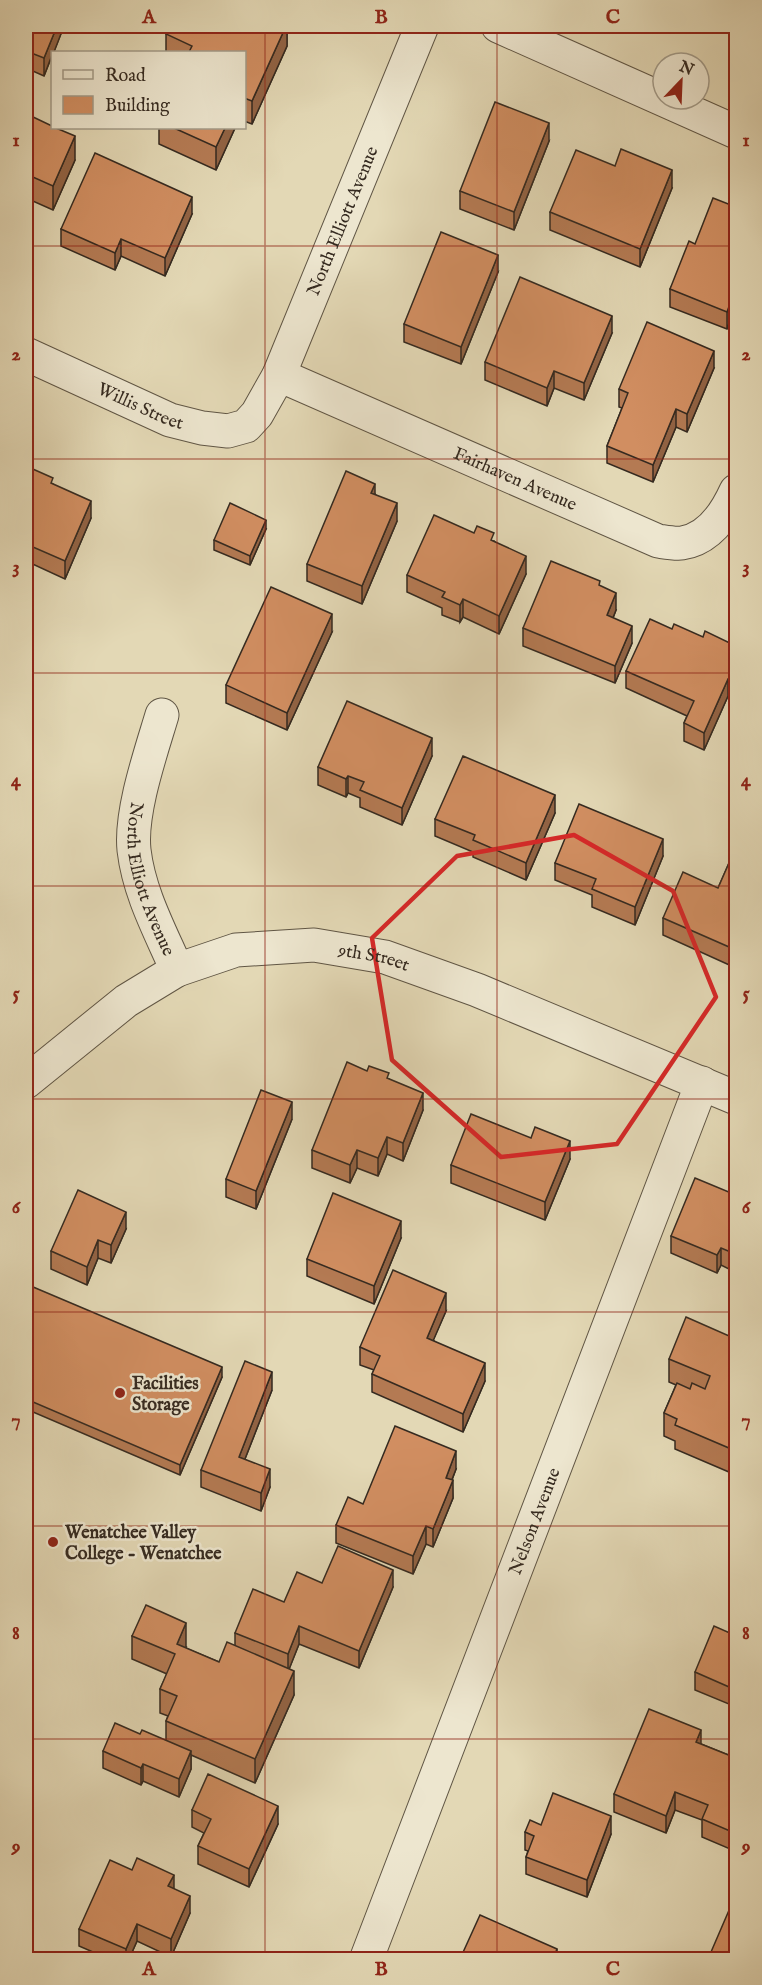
<svg xmlns="http://www.w3.org/2000/svg" width="762" height="1985" font-family="'IM FELL English',serif">
  <rect width="100%" height="100%" fill="#e3d8b5"/>
  <filter id="stains"><feTurbulence type="fractalNoise" baseFrequency=".00333" numOctaves="4"/><feColorMatrix values="0 0 0 0 .2 0 0 0 0 .09 0 0 0 0 .02 0 0 0 .5 -.17"/></filter>
  <radialGradient id="worn" r=".72"><stop offset=".6" stop-color="#630" stop-opacity="0"/><stop offset="1" stop-color="#630" stop-opacity=".3"/></radialGradient>
  <g fill="none" stroke-linecap="round" stroke-linejoin="round">
    <!-- minor casing -->
    <g stroke="#605645" stroke-width="35">
      <g id="minor">
        <polyline points="498,26 736,132"/>
        <path id="s1" d="M26,354l144,66 32,8 26,3 18,-5 11,-12 22,-39 143,-349"/>
        <path id="s2" d="M279,375l379,166c7,1 17,3 24,2 27,-4 44,-30 54,-52"/>
        <path id="s3" d="M162,715c-11,37 -32,97 -28,135 5,43 26,81 43,120"/>
        <path id="s4" d="M366,1960l336,-877"/>
      </g>
    </g>
    <!-- tertiary casing -->
    <g stroke="#605645" stroke-width="35">
      <g id="tertiary">
        <path id="s5" d="M26,1082l100,-81 51,-31 59,-20 78,-5 71,12 92,33 259,108"/>
      </g>
    </g>
    <!-- minor -->
    <use href="#minor" stroke="#ede6cf" stroke-width="33"/>
    <!-- tertiary -->
    <use href="#tertiary" stroke="#ede6cf" stroke-width="33"/>
  </g>
  <!-- wall -->
  <g fill="#b47a53" stroke="#352a20" stroke-width="1.5">
    <polygon points="26,26 64,26 44,76 26,68"/>
    <polygon points="287,26 287,46 252,124 244,121 244,52 166,52 166,34"/>
    <polygon points="720,26 732,26 730,30"/>
    <polygon points="159,128 235,128 216,170 159,144"/>
    <polygon points="26,129 75,160 53,210 26,198"/>
    <polygon points="549,141 514,230 460,209 460,191"/>
    <polygon points="672,188 640,267 550,230 550,212"/>
    <polygon points="736,207 736,305 727,329 670,307 670,289 695,244"/>
    <polygon points="192,214 165,276 121,256 115,270 61,246 61,229"/>
    <polygon points="498,272 461,364 404,342 404,324"/>
    <polygon points="612,333 584,400 554,388 547,406 485,380 485,362"/>
    <polygon points="714,368 687,432 676,427 653,482 607,463 607,446 622,408 619,407 619,389"/>
    <polygon points="26,466 53,484 91,518 65,579 26,561"/>
    <polygon points="375,494 397,521 362,604 307,581 307,564"/>
    <polygon points="266,529 250,565 214,550 214,540"/>
    <polygon points="494,541 526,574 499,634 463,617 460,622 442,615 442,608 407,592 407,575"/>
    <polygon points="616,610 613,618 632,643 615,683 523,646 523,628"/>
    <polygon points="672,629 736,646 736,700 728,696 704,750 684,741 684,723 687,716 626,688 626,671"/>
    <polygon points="332,632 287,730 226,703 226,685"/>
    <polygon points="736,725 736,747 735,746 735,729"/>
    <polygon points="432,756 402,825 360,807 360,798 348,793 346,797 318,785 318,767"/>
    <polygon points="555,813 526,880 473,857 473,852 435,836 435,819"/>
    <polygon points="736,847 736,968 663,935 663,918 718,888"/>
    <polygon points="663,856 635,925 592,907 592,895 555,880 555,863"/>
    <polygon points="389,1079 423,1110 403,1161 387,1154 378,1176 357,1168 350,1183 312,1168 312,1150"/>
    <polygon points="292,1119 256,1209 226,1197 226,1179"/>
    <polygon points="570,1159 545,1220 451,1183 451,1165"/>
    <polygon points="736,1195 736,1262 733,1271 721,1265 717,1273 671,1253 671,1236"/>
    <polygon points="126,1229 111,1263 98,1258 87,1285 51,1269 51,1251"/>
    <polygon points="401,1238 374,1304 307,1276 307,1259"/>
    <polygon points="26,1284 222,1377 180,1475 26,1409"/>
    <polygon points="446,1311 433,1340 485,1381 463,1432 372,1392 372,1374 374,1370 360,1365 360,1347"/>
    <polygon points="736,1339 736,1475 675,1449 675,1441 664,1436 664,1413 676,1385 669,1382 669,1359"/>
    <polygon points="272,1390 245,1459 270,1487 261,1511 201,1487 201,1470"/>
    <polygon points="456,1469 452,1480 453,1498 433,1547 426,1544 413,1574 336,1543 336,1525 363,1504"/>
    <polygon points="322,1583 393,1587 359,1668 299,1644 289,1669 294,1695 255,1783 191,1755 191,1769 179,1797 143,1781 141,1785 103,1768 103,1751 140,1734 166,1741 166,1721 168,1716 160,1713 160,1689 167,1674 132,1659 132,1636 186,1647 185,1648 219,1662 235,1646 235,1633 284,1602"/>
    <polygon points="736,1622 736,1707 695,1690 695,1672 732,1634"/>
    <polygon points="701,1744 736,1758 730,1849 702,1837 702,1820 675,1810 666,1833 614,1812 614,1794"/>
    <polygon points="192,1810 278,1824 249,1887 198,1864 198,1846 204,1833 192,1827"/>
    <polygon points="541,1825 611,1834 587,1897 526,1874 526,1857 528,1851 525,1850 525,1832"/>
    <polygon points="174,1889 190,1913 171,1957 137,1941 129,1959 109,1959 79,1946 79,1929"/>
  </g>
  <!-- shaded-wall -->
  <g fill="#926344" stroke="#352a20" stroke-width="1.5">
    <polygon points="57,26 64,26 54,52 52,52 52,55 44,76 44,58"/>
    <polygon points="286,26 287,26 287,46 252,124 252,101"/>
    <polygon points="549,123 549,141 514,230 514,212"/>
    <polygon points="225,128 235,128 216,170 216,147"/>
    <polygon points="75,136 75,160 53,210 53,186"/>
    <polygon points="672,170 672,188 640,267 640,249"/>
    <polygon points="192,197 192,214 165,276 165,258"/>
    <polygon points="121,239 121,256 115,270 115,253"/>
    <polygon points="498,255 498,272 461,364 461,347"/>
    <polygon points="736,287 736,305 727,329 727,312"/>
    <polygon points="612,316 612,333 584,400 584,383"/>
    <polygon points="714,351 714,368 687,432 687,414"/>
    <polygon points="554,371 554,388 547,406 547,388"/>
    <polygon points="676,409 676,427 653,482 653,465"/>
    <polygon points="375,484 375,501 371,493"/>
    <polygon points="91,501 91,518 65,579 65,561"/>
    <polygon points="397,503 397,521 362,604 362,586"/>
    <polygon points="266,520 266,529 250,565 250,556"/>
    <polygon points="526,556 526,574 499,634 499,616"/>
    <polygon points="616,593 616,610 607,633 607,615"/>
    <polygon points="463,599 463,617 460,622 460,605"/>
    <polygon points="332,614 332,632 287,730 287,713"/>
    <polygon points="632,626 632,643 615,683 615,666"/>
    <polygon points="728,679 728,696 704,750 704,733"/>
    <polygon points="432,738 432,756 402,825 402,808"/>
    <polygon points="348,776 348,793 346,797 346,779"/>
    <polygon points="555,795 555,813 526,880 526,863"/>
    <polygon points="663,839 663,856 635,925 635,907"/>
    <polygon points="423,1093 423,1110 403,1161 403,1143"/>
    <polygon points="292,1102 292,1119 256,1209 256,1191"/>
    <polygon points="387,1137 387,1154 378,1176 378,1158"/>
    <polygon points="570,1141 570,1159 545,1220 545,1202"/>
    <polygon points="357,1150 357,1168 350,1183 350,1165"/>
    <polygon points="126,1212 126,1229 111,1263 111,1245"/>
    <polygon points="401,1221 401,1238 374,1304 374,1286"/>
    <polygon points="98,1240 98,1258 87,1285 87,1267"/>
    <polygon points="736,1244 736,1262 733,1271 733,1253"/>
    <polygon points="721,1248 721,1265 717,1273 717,1255"/>
    <polygon points="446,1293 446,1311 427,1355 427,1338"/>
    <polygon points="485,1363 485,1381 463,1432 463,1414"/>
    <polygon points="222,1367 222,1377 180,1475 180,1465"/>
    <polygon points="272,1372 272,1390 239,1474 239,1457"/>
    <polygon points="456,1451 456,1469 446,1495 446,1478"/>
    <polygon points="270,1469 270,1487 261,1511 261,1493"/>
    <polygon points="453,1480 453,1498 433,1547 433,1529"/>
    <polygon points="426,1526 426,1544 413,1574 413,1556"/>
    <polygon points="393,1570 393,1587 359,1668 359,1651"/>
    <polygon points="186,1623 186,1647 177,1668 177,1644"/>
    <polygon points="299,1626 299,1644 288,1672 288,1654"/>
    <polygon points="294,1671 294,1695 255,1783 255,1759"/>
    <polygon points="701,1730 701,1748 696,1742"/>
    <polygon points="191,1751 191,1769 179,1797 179,1779"/>
    <polygon points="143,1764 143,1781 141,1785 141,1768"/>
    <polygon points="675,1792 675,1810 666,1833 666,1816"/>
    <polygon points="278,1806 278,1824 249,1887 249,1869"/>
    <polygon points="736,1814 736,1832 730,1849 730,1831"/>
    <polygon points="611,1816 611,1834 587,1897 587,1880"/>
    <polygon points="174,1875 174,1892 168,1886"/>
    <polygon points="190,1896 190,1913 171,1957 171,1939"/>
    <polygon points="137,1924 137,1941 129,1959 126,1959 126,1949"/>
    <polygon points="557,1949 557,1959 553,1959"/>
  </g>
  <!-- building -->
  <g fill="#d18e61" stroke="#352a20" stroke-width="1.5">
    <polygon points="26,26 57,26 44,58 26,51"/>
    <polygon points="170,26 286,26 252,101 244,98 244,52 189,52 192,46 166,34"/>
    <polygon points="495,102 549,123 514,212 460,191"/>
    <polygon points="31,116 52,126 52,128 56,128 75,136 53,186 26,174 26,129"/>
    <polygon points="174,128 225,128 216,147"/>
    <polygon points="621,149 672,170 640,249 550,212 576,150 615,166"/>
    <polygon points="95,153 192,197 165,258 121,239 115,253 61,229"/>
    <polygon points="713,198 736,207 736,287 727,312 670,289 689,241 695,244"/>
    <polygon points="441,232 498,255 461,347 404,324"/>
    <polygon points="520,277 612,316 584,383 554,371 547,388 485,362"/>
    <polygon points="647,322 714,351 687,414 676,409 653,465 607,446 628,393 619,389"/>
    <polygon points="26,466 53,478 51,483 91,501 65,561 26,544"/>
    <polygon points="346,471 375,484 371,493 397,503 362,586 307,564"/>
    <polygon points="230,503 266,520 250,556 214,540"/>
    <polygon points="434,515 474,533 477,526 494,533 491,540 526,556 499,616 463,599 460,605 442,597 445,592 407,575"/>
    <polygon points="551,561 600,581 599,585 616,593 607,615 632,626 615,666 523,628"/>
    <polygon points="271,587 332,614 287,713 226,685"/>
    <polygon points="650,619 672,629 674,624 703,637 705,631 736,646 736,682 728,679 704,733 684,723 694,701 626,671"/>
    <polygon points="347,701 432,738 402,808 360,790 364,782 348,776 346,779 318,767"/>
    <polygon points="463,756 555,795 526,863 473,840 475,835 435,819"/>
    <polygon points="579,804 663,839 635,907 592,889 596,879 555,863"/>
    <polygon points="736,847 736,950 663,918 683,872 718,888"/>
    <polygon points="347,1062 367,1071 369,1066 389,1073 387,1078 423,1093 403,1143 387,1137 378,1158 357,1150 350,1165 312,1150"/>
    <polygon points="261,1090 292,1102 256,1191 226,1179"/>
    <polygon points="471,1114 531,1138 535,1127 570,1141 545,1202 451,1165"/>
    <polygon points="695,1178 736,1195 736,1244 733,1253 721,1248 717,1255 671,1236"/>
    <polygon points="78,1190 126,1212 111,1245 98,1240 87,1267 51,1251"/>
    <polygon points="333,1193 401,1221 374,1286 307,1259"/>
    <polygon points="393,1270 446,1293 427,1338 485,1363 463,1414 372,1374 380,1356 360,1347"/>
    <polygon points="26,1284 222,1367 180,1465 26,1399"/>
    <polygon points="686,1317 736,1339 736,1451 675,1425 677,1419 664,1413 677,1383 690,1389 692,1383 705,1389 710,1376 669,1359"/>
    <polygon points="245,1361 272,1372 239,1457 270,1469 261,1493 201,1470"/>
    <polygon points="395,1426 456,1451 446,1478 453,1480 433,1529 426,1526 413,1556 336,1525 348,1497 363,1504"/>
    <polygon points="338,1546 393,1570 359,1651 299,1626 288,1654 235,1633 253,1589 284,1602 297,1572 322,1583"/>
    <polygon points="146,1605 186,1623 177,1644 219,1662 227,1642 294,1671 255,1759 166,1721 177,1696 160,1689 175,1654 132,1636"/>
    <polygon points="736,1622 736,1690 695,1672 714,1626 732,1634"/>
    <polygon points="649,1709 701,1730 696,1742 736,1758 736,1814 730,1831 702,1819 708,1805 675,1792 666,1816 614,1794"/>
    <polygon points="115,1723 140,1734 142,1730 191,1751 179,1779 143,1764 141,1768 103,1751"/>
    <polygon points="208,1774 278,1806 249,1869 198,1846 211,1819 192,1810"/>
    <polygon points="553,1793 611,1816 587,1880 526,1857 534,1836 525,1832 530,1820 541,1825"/>
    <polygon points="137,1858 174,1875 168,1886 190,1896 171,1939 137,1924 126,1949 79,1929 110,1860 132,1870"/>
    <polygon points="736,1894 736,1959 708,1959"/>
    <polygon points="480,1915 557,1949 553,1959 460,1959"/>
  </g>
  <!-- marked area -->
  <path fill="none" stroke="#d62828" stroke-width="4.5" stroke-linejoin="round" d="M574,835l99,56 43,106 -99,147 -116,13 -109,-97 -20,-122 85,-82z"/>
  <!-- grid -->
  <path fill="none" stroke="#8f2418" stroke-width="1.5" stroke-opacity="0.55" d="M265,26v1934M497,26v1934M26,246h710M26,459h710M26,673h710M26,886h710M26,1099h710M26,1312h710M26,1526h710M26,1739h710"/>
  <!-- markers -->
  <g fill="#8f2418" stroke="#ede6cf" stroke-width="2">
    <circle cx="120" cy="1393" r="6"/>
    <circle cx="53" cy="1542" r="6"/>
  </g>
  <g text-anchor="middle" stroke-width="5" stroke-linejoin="round" paint-order="stroke">
    <!-- street labels -->
    <g font-size="18" fill="#352a20" stroke="#ede6cf">
      <text dy="6" stroke="none"><textPath href="#s1" startOffset="464">North Elliott Avenue</textPath></text>
      <text dy="6" stroke="none"><textPath href="#s1" startOffset="126">Willis Street</textPath></text>
      <text dy="6" stroke="none"><textPath href="#s2" startOffset="258">Fairhaven Avenue</textPath></text>
      <text dy="6" stroke="none"><textPath href="#s3" startOffset="170">North Elliott Avenue</textPath></text>
      <text dy="6" stroke="none"><textPath href="#s5" startOffset="390">9th Street</textPath></text>
      <text dy="6" stroke="none"><textPath href="#s4" startOffset="470">Nelson Avenue</textPath></text>
    </g>
    <!-- poi labels -->
    <g font-size="18" font-weight="bold" fill="#352a20" stroke="#ede6cf" text-anchor="start">
      <text x="132" y="1389">Facilities<tspan x="132" dy="21">Storage</tspan></text>
      <text x="65" y="1538">Wenatchee Valley<tspan x="65" dy="21">College - Wenatchee</tspan></text>
    </g>
  </g>
  <!-- margin -->
  <rect width="762" height="1985" fill="none" stroke="#e3d8b5" stroke-width="66"/>
  <!-- legend -->
  <rect x="51" y="51" width="195" height="78" fill="#ede6cf" stroke="#a39b89" stroke-width="1.5"/>
  <rect x="63" y="70" width="30" height="9" fill="#ede6cf" stroke="#a39b89" stroke-width="1.5"/>
  <text x="105" y="81" font-size="18" fill="#352a20">Road</text>
  <rect x="63" y="96" width="30" height="18" fill="#d18e61" stroke="#a39b89" stroke-width="1.5"/>
  <text x="105" y="111" font-size="18" fill="#352a20">Building</text>
  <!-- north arrow -->
  <g transform="translate(681 81) rotate(23)"><circle r="28" fill="#ede6cf" stroke="#a39b89" stroke-width="1.5"/>
  <path d="M0-4.5L10 22L0 15L-10 22Z" fill="#8f2418"/>
  <text y="-9" font-size="16" font-weight="bold" text-anchor="middle" fill="#352a20">N</text>
  </g>
  <rect x="33" y="33" width="696" height="1919" fill="none" stroke="#8f2418" stroke-width="2"/>
  <g font-size="20" text-anchor="middle" font-weight="bold" fill="#8f2418">
    <text x="149" y="23">A</text>
    <text x="381" y="23">B</text>
    <text x="613" y="23">C</text>
    <text x="16" y="146">1</text>
    <text x="746" y="146">1</text>
    <text x="16" y="360">2</text>
    <text x="746" y="360">2</text>
    <text x="16" y="573">3</text>
    <text x="746" y="573">3</text>
    <text x="16" y="786">4</text>
    <text x="746" y="786">4</text>
    <text x="16" y="999">5</text>
    <text x="746" y="999">5</text>
    <text x="16" y="1213">6</text>
    <text x="746" y="1213">6</text>
    <text x="16" y="1426">7</text>
    <text x="746" y="1426">7</text>
    <text x="16" y="1639">8</text>
    <text x="746" y="1639">8</text>
    <text x="16" y="1852">9</text>
    <text x="746" y="1852">9</text>
    <text x="149" y="1975">A</text>
    <text x="381" y="1975">B</text>
    <text x="613" y="1975">C</text>
  </g>
  <rect width="100%" height="100%" filter="url(#stains)"/>
  <rect width="100%" height="100%" fill="url(#worn)"/>
</svg>
